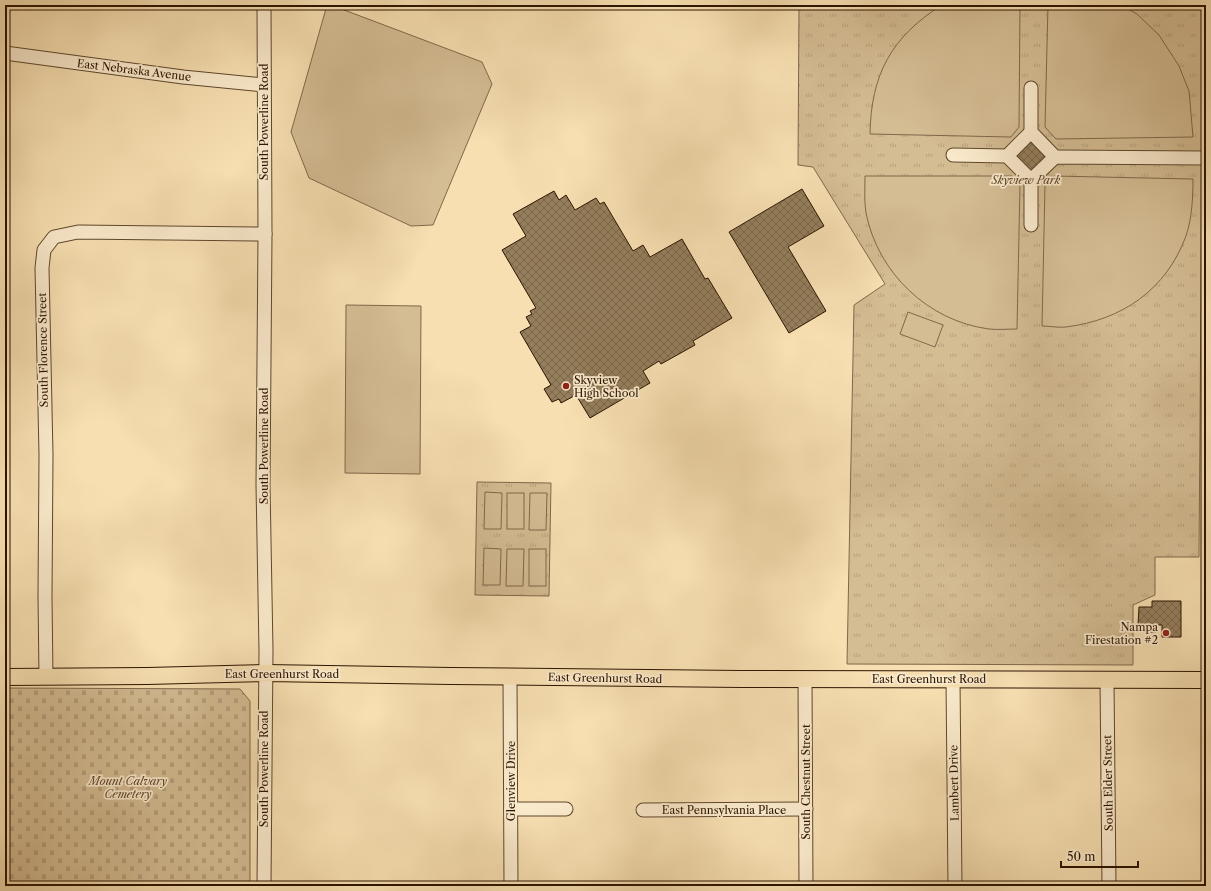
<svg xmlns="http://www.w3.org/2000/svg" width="1211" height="891" font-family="'Libre Caslon Text',serif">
  <defs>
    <pattern id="grass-tufts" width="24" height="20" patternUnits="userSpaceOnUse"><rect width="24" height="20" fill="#d4bc93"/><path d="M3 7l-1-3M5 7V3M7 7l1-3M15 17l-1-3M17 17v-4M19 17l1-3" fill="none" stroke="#b6a17d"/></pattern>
    <pattern id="cemetery-stones" width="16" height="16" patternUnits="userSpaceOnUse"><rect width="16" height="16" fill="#d4bc93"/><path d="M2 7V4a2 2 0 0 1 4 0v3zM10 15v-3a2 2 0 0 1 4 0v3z" fill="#b6a17d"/></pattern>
    <pattern id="building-cross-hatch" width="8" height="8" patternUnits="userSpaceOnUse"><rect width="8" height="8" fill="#957e5c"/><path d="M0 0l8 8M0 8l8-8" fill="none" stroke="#7a664a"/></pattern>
  </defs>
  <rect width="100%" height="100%" fill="#f7dfb1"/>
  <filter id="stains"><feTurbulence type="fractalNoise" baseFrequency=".005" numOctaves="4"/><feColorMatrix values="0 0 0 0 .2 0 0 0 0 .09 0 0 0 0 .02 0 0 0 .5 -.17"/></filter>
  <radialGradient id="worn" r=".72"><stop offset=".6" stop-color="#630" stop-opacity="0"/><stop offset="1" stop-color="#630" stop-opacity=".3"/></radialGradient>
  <!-- grass -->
  <g fill="url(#grass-tufts)" stroke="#80684a">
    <polygon points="799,5 1200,5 1203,17 1199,557 1155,557 1155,595 1133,605 1133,665 847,664 854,305 885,284 813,167 798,165"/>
    <polygon points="477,482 551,483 549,596 475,595"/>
  </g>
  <!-- cemetery -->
  <polygon fill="url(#cemetery-stones)" stroke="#80684a" points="5,688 240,689 250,701 250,886 5,886"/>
  <!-- garden -->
  <g fill="#d4bc93" stroke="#80684a">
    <polygon points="327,5 331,5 482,62 492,84 433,225 411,226 309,178 291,132"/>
    <path d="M942,5h78l-1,122 -8,10 -141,-3c1,-59 21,-97 72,-129z"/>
    <polygon points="1048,5 1121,5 1137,14 1159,35 1179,66 1189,91 1193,137 1056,139 1045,127"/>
    <path d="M865,176h147l8,9 -3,144c-9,0 -19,1 -28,0 -61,-8 -111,-56 -123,-116 -2,-12 -1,-25 -1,-37z"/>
    <path d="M1054,176l139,3c0,18 -1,39 -7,57 -20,54 -64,84 -120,91 -7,1 -16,-1 -24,-1l3,-141z"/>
    <polygon points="346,305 421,306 420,474 345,473"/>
    <polygon points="908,312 943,325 935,347 900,334"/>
    <polygon points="485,492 502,493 501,529 484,529"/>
    <rect x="507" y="493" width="17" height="36"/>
    <polygon points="530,493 547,493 546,530 529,530"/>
    <polygon points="484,548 501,549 500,585 483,585"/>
    <polygon points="507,549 524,549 523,586 506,586"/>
    <rect x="529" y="549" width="17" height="37"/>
  </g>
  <!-- building -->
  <g fill="url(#building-cross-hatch)" stroke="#2b1400">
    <polygon points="1031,142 1046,156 1031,171 1017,156"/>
    <polygon points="802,189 824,226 788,247 826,311 789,333 729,232"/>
    <polygon points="554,191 559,200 566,195 575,210 596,198 600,204 604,202 633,251 643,245 650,257 682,239 705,279 708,278 732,318 693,341 695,345 661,364 659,361 643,371 650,383 590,418 576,395 561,403 559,399 552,402 544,389 551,385 520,332 531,326 526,317 532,314 530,311 536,308 502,250 526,236 513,214"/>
    <polygon points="1152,601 1181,601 1181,637 1162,637 1162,625 1156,625 1156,632 1145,632 1145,625 1138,625 1139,607 1152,607"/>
  </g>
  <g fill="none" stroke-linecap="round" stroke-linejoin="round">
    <!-- minor casing -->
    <g stroke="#5e472c" stroke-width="15">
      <g id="minor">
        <polyline points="264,5 265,234 263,485 266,650 264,886"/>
        <polyline points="5,53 183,77 264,85"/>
        <polyline points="1031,88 1031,132 1055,157"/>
        <polyline points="953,155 1007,156 1031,132"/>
        <polyline points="1007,156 1031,180 1031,225"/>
        <polyline points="1031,180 1055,157 1206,158"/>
        <polyline points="46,677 45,596 46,455 42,268 44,250 54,237 78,232 265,234"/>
        <polyline points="510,677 511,886"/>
        <polyline points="805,678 806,886"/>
        <polyline points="953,679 955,886"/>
        <polyline points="1107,680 1109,886"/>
        <polyline points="511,809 566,809"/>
        <polyline points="643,810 806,809"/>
      </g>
    </g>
    <!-- major casing -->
    <g stroke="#2b1400" stroke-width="18">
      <polyline id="major" points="5,677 147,676 266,673 451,676 741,679 1206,680"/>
    </g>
    <!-- minor -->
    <use href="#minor" stroke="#faeacc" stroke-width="13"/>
    <!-- major -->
    <use href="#major" stroke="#f7dfb1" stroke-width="16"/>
  </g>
  <!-- markers -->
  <g fill="#8f2418" stroke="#faeacc" stroke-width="1.5">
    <circle cx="566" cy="386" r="4"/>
    <circle cx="1166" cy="633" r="4"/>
  </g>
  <g text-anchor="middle" stroke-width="3.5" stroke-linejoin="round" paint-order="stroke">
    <!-- street labels -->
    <g font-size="11" fill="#2b1400" stroke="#faeacc">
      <text transform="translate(134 70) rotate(7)" y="4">East Nebraska Avenue</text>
      <text transform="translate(264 122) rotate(-90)" y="4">South Powerline Road</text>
      <text transform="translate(43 350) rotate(-91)" y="4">South Florence Street</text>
      <text transform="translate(264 446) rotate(-90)" y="4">South Powerline Road</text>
      <text x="282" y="678">East Greenhurst Road</text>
      <text transform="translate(605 678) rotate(1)" y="4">East Greenhurst Road</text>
      <text x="929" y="683">East Greenhurst Road</text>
      <text transform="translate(264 769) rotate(-90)" y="4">South Powerline Road</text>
      <text transform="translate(511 781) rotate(-90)" y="4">Glenview Drive</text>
      <text transform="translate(806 782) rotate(-90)" y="4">South Chestnut Street</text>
      <text transform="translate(954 783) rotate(-91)" y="4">Lambert Drive</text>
      <text transform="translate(1108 783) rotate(-91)" y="4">South Elder Street</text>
      <text x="724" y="814">East Pennsylvania Place</text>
    </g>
    <!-- park labels -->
    <g font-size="11" font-style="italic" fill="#5e462c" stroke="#faeacc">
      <text x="1026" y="184">Skyview Park</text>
      <text x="128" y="785">Mount Calvary<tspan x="128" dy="13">Cemetery</tspan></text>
    </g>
    <!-- poi labels -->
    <g font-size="11" fill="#2b1400" stroke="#faeacc" text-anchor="start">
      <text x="574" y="384">Skyview<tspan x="574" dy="13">High School</tspan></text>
      <text x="1158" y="631" text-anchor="end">Nampa<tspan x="1158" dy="13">Firestation #2</tspan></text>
    </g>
  </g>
  <!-- margin -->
  <rect width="1211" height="891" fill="none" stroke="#f7dfb1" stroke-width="20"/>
  <rect x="6" y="6" width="1199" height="879" fill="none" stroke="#2b1400" stroke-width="2"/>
  <rect x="10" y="10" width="1191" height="871" fill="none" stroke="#2b1400"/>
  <!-- scale -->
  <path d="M1061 861v6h77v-6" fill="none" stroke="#2b1400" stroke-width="2"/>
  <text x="1067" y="861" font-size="12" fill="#2b1400" stroke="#faeacc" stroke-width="3" paint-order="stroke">50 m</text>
  <rect width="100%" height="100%" filter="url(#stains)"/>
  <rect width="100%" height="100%" fill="url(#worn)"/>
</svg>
